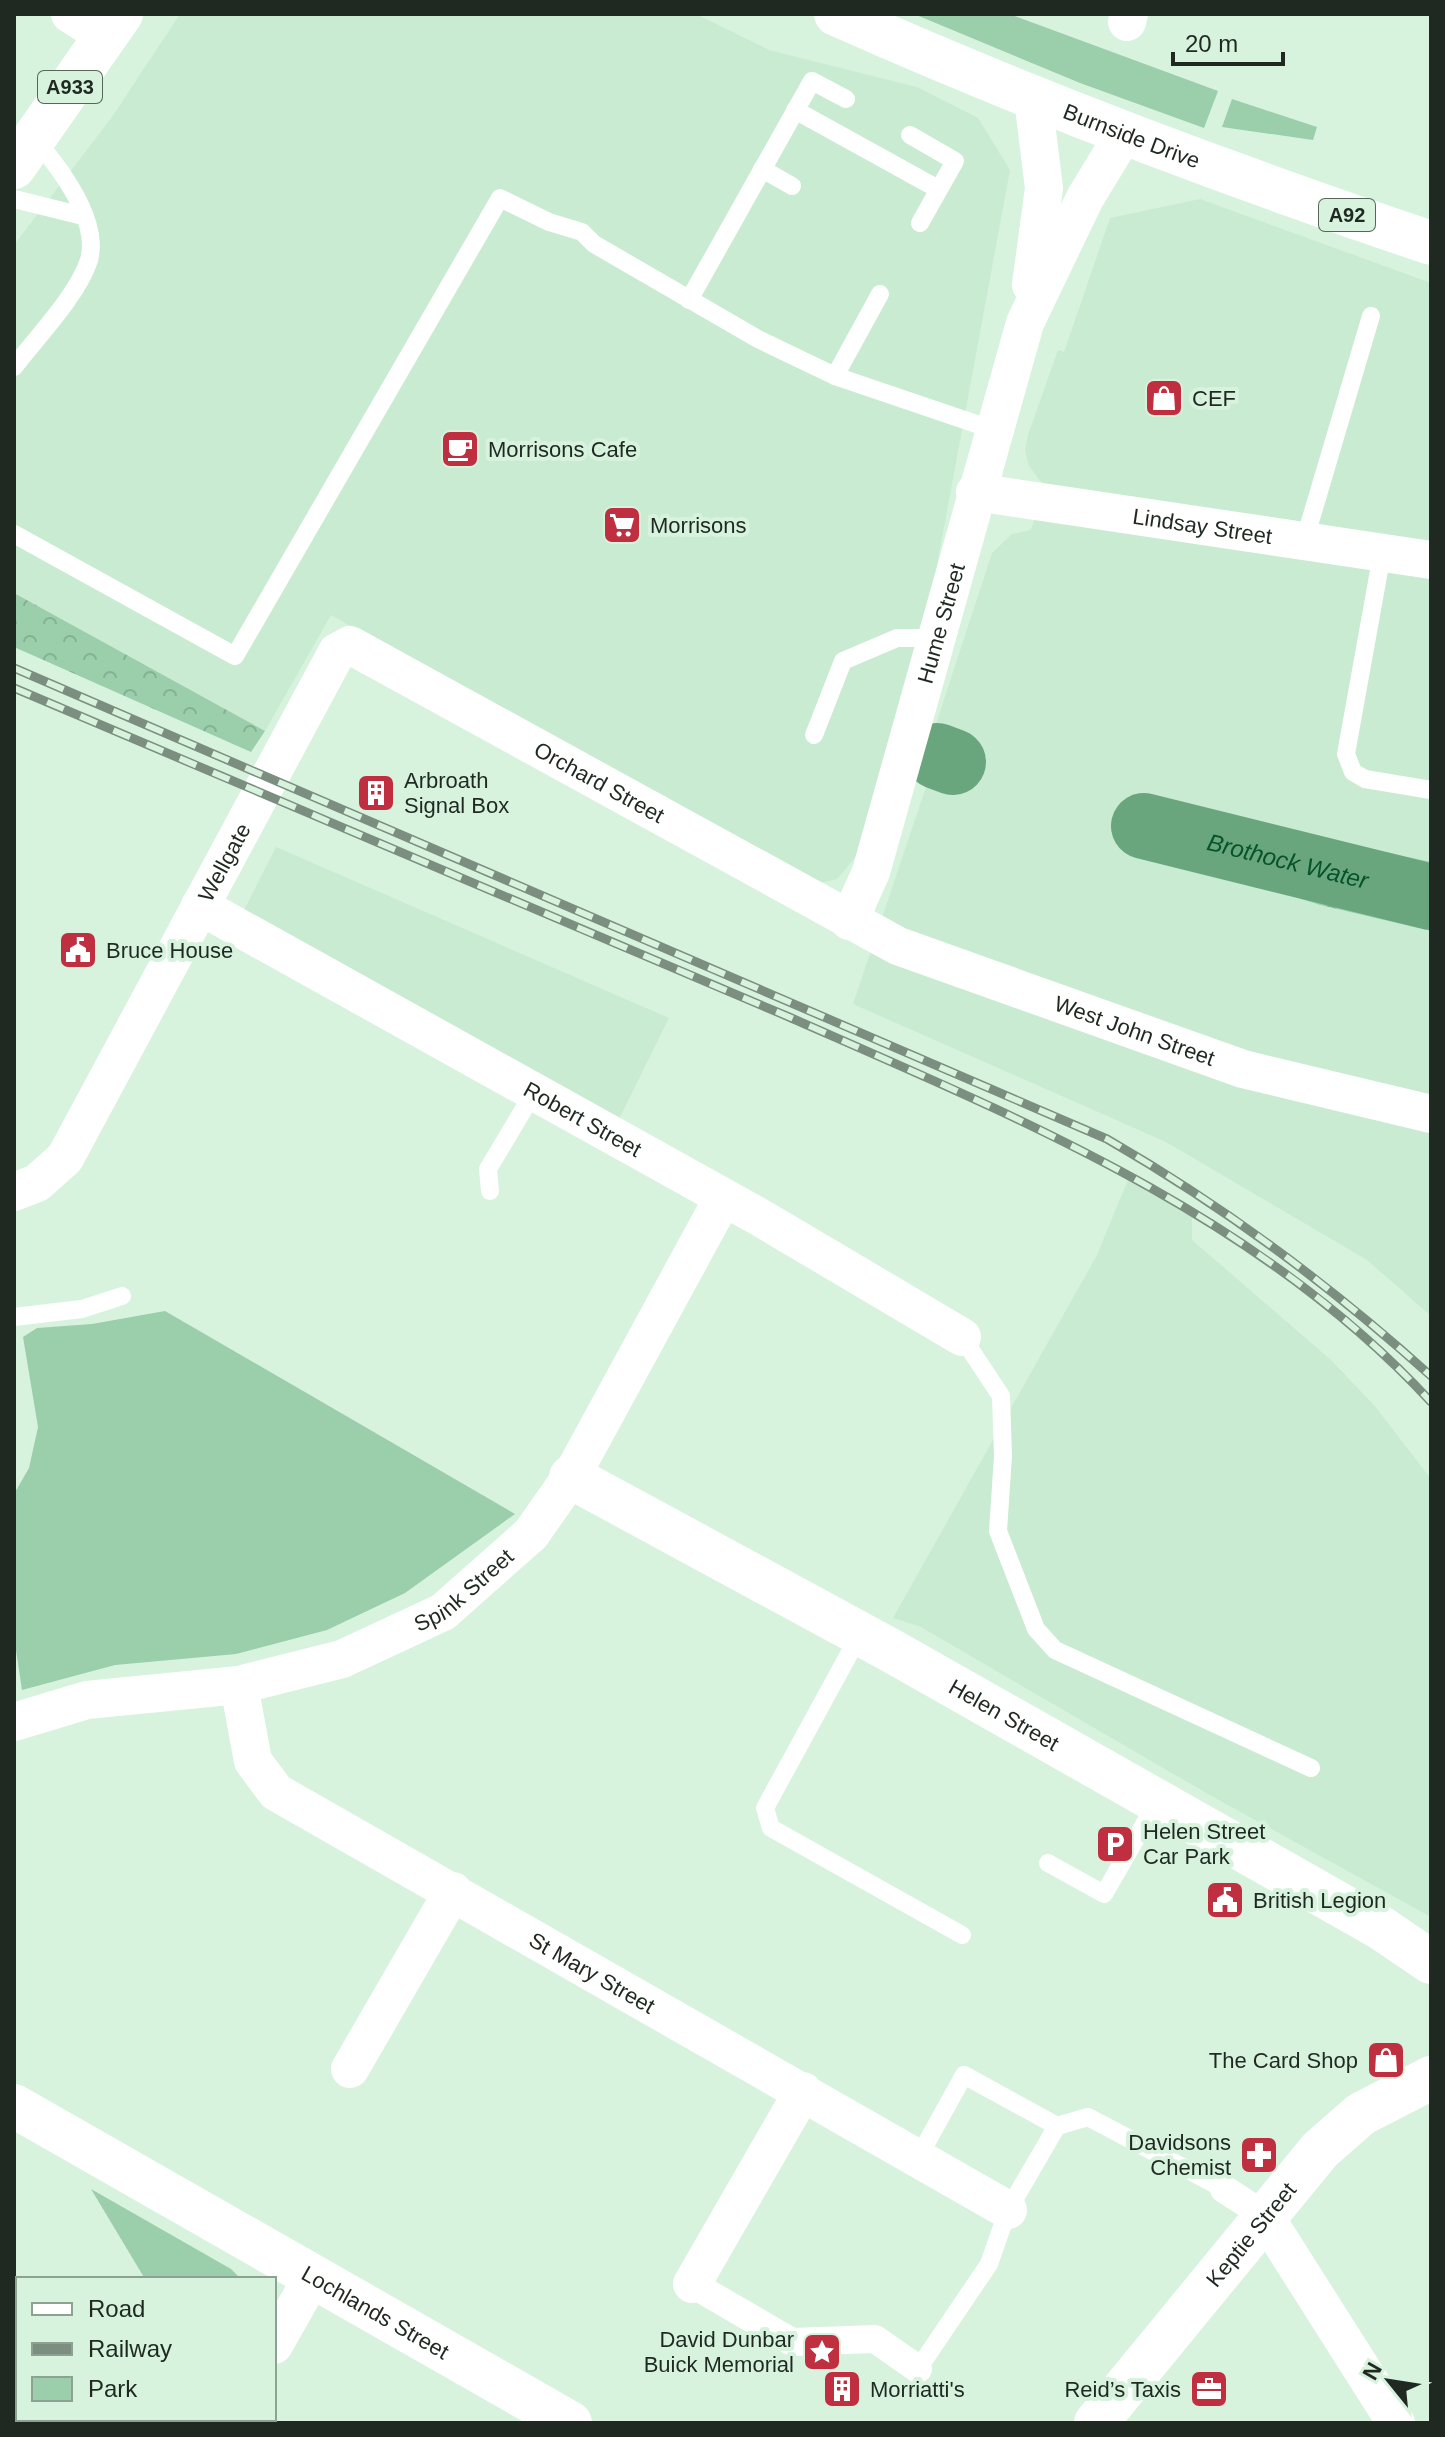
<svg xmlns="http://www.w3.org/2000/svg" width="1445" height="2437" font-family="Arial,sans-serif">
  <defs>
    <pattern id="forest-crowns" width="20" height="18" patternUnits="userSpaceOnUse" patternTransform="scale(2)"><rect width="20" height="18" fill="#9bceab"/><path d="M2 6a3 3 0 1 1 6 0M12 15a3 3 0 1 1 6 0" fill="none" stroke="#85b193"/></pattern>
  </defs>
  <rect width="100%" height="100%" fill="#d7f3de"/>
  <!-- built -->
  <g fill="#c8ebd1">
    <polygon points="180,14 696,14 769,50 917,87 978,118 1010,170 933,587 864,847 837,879 804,887 331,615 265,731 14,593 14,245 112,117"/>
    <polygon points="1200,199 1431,283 1431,862 1149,800 1139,845 1320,905 1431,931 1431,1316 1367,1260 1166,1142 853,1004 927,784 953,793 969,745 958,741 960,734 936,724 992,553 1012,534 1031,530 1044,486 1029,466 1025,450 1028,435 1058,350 1064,352 1110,218"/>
    <polygon points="276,847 669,1018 615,1127 243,912"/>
    <polygon points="1130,1175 1192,1210 1192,1240 1331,1360 1374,1405 1431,1479 1431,1917 1208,1794 919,1626 893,1618 1097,1255"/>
  </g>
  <!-- green -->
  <g fill="#9bceab">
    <polygon points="914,14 1009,14 1218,91 1204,128 1080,83"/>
    <polygon points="1232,99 1317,127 1313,140 1222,127"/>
    <polygon points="165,1311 515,1514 405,1593 327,1630 236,1654 115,1665 22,1690 14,1637 14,1494 29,1468 38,1427 23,1337 37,1328 92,1324"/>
    <polygon points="91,2189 231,2269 241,2279 145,2279"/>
  </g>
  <!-- forest -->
  <g fill="url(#forest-crowns)">
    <polygon points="14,593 265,731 251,752 14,647"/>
    <polygon points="1149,800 1431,862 1431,931 1320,905 1139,846"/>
  </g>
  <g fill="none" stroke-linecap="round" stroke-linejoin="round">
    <!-- river -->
    <g stroke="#69a67d" stroke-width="66">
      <polyline points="937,756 953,762"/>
      <path id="s1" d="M1144,826l287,71"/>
    </g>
    <!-- service -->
    <g stroke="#fff" stroke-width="18">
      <polyline points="795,110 938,189"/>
      <polyline points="910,135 955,161 920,223"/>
      <polyline points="762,169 792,186"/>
      <polyline points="14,199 83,216"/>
      <polyline points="689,300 812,81 846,99"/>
      <path d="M14,367c22,-29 64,-72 75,-107 11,-40 -30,-93 -54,-121"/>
      <polyline points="835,376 880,294"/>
      <polyline points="14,534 235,656 500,198 549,222 582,232 594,244 758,339 835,376 994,430"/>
      <polyline points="1304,542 1371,316"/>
      <polyline points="1382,554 1346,754 1353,772 1365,779 1431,790"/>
      <polyline points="814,735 843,661 897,638 936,638"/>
      <polyline points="490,1191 488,1169 534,1092"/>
      <polyline points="14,1317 82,1309 122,1296"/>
      <polyline points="962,1337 1001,1396 1003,1456 998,1531 1036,1629 1055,1650 1311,1768"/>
      <polyline points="860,1634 765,1808 771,1828 962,1935"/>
      <polyline points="1048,1863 1104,1894 1157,1802"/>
      <polyline points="1057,2126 1088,2117 1224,2189"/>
      <polyline points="918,2158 964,2075 1057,2126 1008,2210 989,2264 918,2369"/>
    </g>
    <!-- pedestrian -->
    <g stroke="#fff" stroke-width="28">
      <polyline points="1224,2189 1264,2215"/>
      <polyline points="692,2284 792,2342 875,2339 918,2369"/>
    </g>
    <!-- minor -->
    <g stroke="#fff" stroke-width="38">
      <polyline points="70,14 105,36"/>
      <polyline points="1127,22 1129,14"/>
      <polyline points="1031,285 1044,188 1033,99"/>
      <path id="s2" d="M975,492l456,68"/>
      <path id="s3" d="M200,906l561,312 201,119"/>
      <path id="s4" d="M849,921l22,-49 154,-549 60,-125 39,-64"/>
      <path id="s5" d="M14,1192l23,-9 28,-25 272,-506 13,-7 548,301 345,123 188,45"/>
      <path id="s6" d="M239,1685l14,76 23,31 732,418"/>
      <path id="s7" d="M14,1722l73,-22 152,-15 103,-26 101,-47 88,-78 40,-57 152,-279"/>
      <polyline points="350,2069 453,1891"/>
      <polyline points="1264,2215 1396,2423"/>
      <polyline points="692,2284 803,2091"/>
      <polyline points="274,2345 313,2276"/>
      <polyline points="14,2346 18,2352"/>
      <polyline points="62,2419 65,2423"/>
      <polyline points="228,2423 231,2419"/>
    </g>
    <!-- tertiary -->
    <path stroke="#fff" stroke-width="44" id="s8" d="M571,1477l319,173 491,278 50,34"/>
    <!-- secondary -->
    <g stroke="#fff" stroke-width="44">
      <path id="s9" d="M14,2106l556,317"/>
      <path id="s10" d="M1096,2423l224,-273 41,-36 70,-36"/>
    </g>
    <!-- primary -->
    <g stroke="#fff" stroke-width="44">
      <path id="s11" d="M836,14c195,87 393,161 595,229"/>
      <polyline points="14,167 121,14"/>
    </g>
    <!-- rail casing -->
    <g stroke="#7b8e80" stroke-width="9">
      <g id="rail">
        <path d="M14,668l1093,471c118,68 223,146 324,237"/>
        <path d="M14,688l775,329c228,100 470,198 642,385"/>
      </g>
    </g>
    <!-- rail -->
    <use href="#rail" stroke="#d7f3de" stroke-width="6" stroke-dasharray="18" stroke-linecap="butt"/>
  </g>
  <!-- icons -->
  <defs>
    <g id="shop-square" transform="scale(2)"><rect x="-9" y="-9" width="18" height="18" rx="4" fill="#bf2f3f" stroke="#d7f3de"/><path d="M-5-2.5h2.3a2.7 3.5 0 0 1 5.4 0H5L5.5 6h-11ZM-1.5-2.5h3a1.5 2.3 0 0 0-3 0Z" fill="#fff"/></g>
    <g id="cafe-square" transform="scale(2)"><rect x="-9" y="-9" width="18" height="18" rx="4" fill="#bf2f3f" stroke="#d7f3de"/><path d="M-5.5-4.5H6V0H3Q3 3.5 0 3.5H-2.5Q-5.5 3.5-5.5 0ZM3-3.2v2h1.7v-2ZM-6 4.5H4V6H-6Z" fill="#fff"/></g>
    <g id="supermarket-square" transform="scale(2)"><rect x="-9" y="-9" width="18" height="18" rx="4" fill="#bf2f3f" stroke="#d7f3de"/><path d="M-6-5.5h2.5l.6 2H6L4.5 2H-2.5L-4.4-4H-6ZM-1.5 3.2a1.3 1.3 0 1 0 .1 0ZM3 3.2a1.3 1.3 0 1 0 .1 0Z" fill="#fff"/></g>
    <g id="building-square" transform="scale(2)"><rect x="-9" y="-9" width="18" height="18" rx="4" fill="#bf2f3f" stroke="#d7f3de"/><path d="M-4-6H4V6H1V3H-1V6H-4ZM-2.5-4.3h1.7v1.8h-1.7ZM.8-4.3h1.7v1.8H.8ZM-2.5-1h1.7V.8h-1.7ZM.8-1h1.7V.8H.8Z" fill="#fff"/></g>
    <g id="civic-square" transform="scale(2)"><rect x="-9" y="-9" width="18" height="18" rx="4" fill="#bf2f3f" stroke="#d7f3de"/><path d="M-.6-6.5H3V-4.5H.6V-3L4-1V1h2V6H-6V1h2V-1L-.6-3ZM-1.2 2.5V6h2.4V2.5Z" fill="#fff"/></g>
    <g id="parking-square" transform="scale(2)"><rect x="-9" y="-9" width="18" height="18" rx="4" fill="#bf2f3f" stroke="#d7f3de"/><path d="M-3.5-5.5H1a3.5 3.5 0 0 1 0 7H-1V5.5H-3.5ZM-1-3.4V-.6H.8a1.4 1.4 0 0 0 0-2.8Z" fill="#fff"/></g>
    <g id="pharmacy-square" transform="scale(2)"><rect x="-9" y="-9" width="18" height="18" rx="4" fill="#bf2f3f" stroke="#d7f3de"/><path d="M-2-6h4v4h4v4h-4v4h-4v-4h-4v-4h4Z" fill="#fff"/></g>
    <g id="sight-square" transform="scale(2)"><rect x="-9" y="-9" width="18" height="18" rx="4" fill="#bf2f3f" stroke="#d7f3de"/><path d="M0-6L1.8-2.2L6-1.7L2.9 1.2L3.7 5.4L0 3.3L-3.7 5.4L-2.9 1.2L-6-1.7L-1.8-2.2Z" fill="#fff"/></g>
    <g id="office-square" transform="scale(2)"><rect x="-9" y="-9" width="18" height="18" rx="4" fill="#bf2f3f" stroke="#d7f3de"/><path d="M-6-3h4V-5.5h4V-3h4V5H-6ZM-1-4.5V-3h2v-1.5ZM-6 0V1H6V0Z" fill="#fff"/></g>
  </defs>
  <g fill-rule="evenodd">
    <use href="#shop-square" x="1164" y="398"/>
    <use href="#cafe-square" x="460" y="449"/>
    <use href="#supermarket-square" x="622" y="525"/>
    <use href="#building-square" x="376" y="793"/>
    <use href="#civic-square" x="78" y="950"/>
    <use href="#parking-square" x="1115" y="1844"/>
    <use href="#civic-square" x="1225" y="1900"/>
    <use href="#shop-square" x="1386" y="2060"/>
    <use href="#pharmacy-square" x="1259" y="2155"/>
    <use href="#sight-square" x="822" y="2352"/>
    <use href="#building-square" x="842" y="2389"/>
    <use href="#office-square" x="1209" y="2389"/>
  </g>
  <g text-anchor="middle" stroke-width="8" stroke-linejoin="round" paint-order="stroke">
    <!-- shield labels -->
    <g fill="#d7f3de" stroke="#56665a" stroke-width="2">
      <rect x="38" y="71" width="64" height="32" rx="6"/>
      <rect x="1319" y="199" width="56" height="32" rx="6"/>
    </g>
    <g font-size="20" font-weight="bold" fill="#1f2922">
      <text x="70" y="94">A933</text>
      <text x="1347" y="222">A92</text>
    </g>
    <!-- street labels -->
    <g font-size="22" fill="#1f2922" stroke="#d7f3de">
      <text dy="8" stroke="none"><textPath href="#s11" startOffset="320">Burnside Drive</textPath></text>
      <text dy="8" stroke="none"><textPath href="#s2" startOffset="230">Lindsay Street</textPath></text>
      <text dy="8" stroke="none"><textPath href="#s4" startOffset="312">Hume Street</textPath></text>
      <text dy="8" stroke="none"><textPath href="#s5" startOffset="936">Orchard Street</textPath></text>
      <text dy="8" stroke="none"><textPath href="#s5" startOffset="398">Wellgate</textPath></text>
      <text dy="8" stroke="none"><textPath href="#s5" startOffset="1528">West John Street</textPath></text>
      <text dy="8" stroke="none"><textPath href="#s3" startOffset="438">Robert Street</textPath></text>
      <text dy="8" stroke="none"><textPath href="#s7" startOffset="476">Spink Street</textPath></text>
      <text dy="8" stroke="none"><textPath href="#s8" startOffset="494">Helen Street</textPath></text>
      <text dy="8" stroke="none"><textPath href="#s6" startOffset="480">St Mary Street</textPath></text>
      <text dy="8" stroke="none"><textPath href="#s10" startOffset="244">Keptie Street</textPath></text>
      <text dy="8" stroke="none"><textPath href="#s9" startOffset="416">Lochlands Street</textPath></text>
    </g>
    <!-- poi labels -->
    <g font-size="22" fill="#1f2922" stroke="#d7f3de" text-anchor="start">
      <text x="1192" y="406">CEF</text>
      <text x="488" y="457">Morrisons Cafe</text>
      <text x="650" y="533">Morrisons</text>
      <text x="404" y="788">Arbroath<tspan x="404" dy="25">Signal Box</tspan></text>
      <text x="106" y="958">Bruce House</text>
      <text x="1143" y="1839">Helen Street<tspan x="1143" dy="25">Car Park</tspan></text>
      <text x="1253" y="1908">British Legion</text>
      <text x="1358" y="2068" text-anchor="end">The Card Shop</text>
      <text x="1231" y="2150" text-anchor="end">Davidsons<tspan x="1231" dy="25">Chemist</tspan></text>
      <text x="794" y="2347" text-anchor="end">David Dunbar<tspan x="794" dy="25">Buick Memorial</tspan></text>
      <text x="870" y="2397">Morriatti's</text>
      <text x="1181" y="2397" text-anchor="end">Reid’s Taxis</text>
    </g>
    <!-- water labels -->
    <g font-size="24" font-style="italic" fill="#07532c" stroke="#d7f3de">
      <text dy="8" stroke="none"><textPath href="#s1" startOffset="148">Brothock Water</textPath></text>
    </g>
  </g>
  <!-- border -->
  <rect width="1445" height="2437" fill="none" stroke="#1f2922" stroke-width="32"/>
  <!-- legend -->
  <rect x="16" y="2277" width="260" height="144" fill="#d7f3de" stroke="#8da293" stroke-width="2"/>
  <rect x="32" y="2303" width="40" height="12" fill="#ffffff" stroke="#8da293" stroke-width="2"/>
  <text x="88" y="2317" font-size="24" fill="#1f2922">Road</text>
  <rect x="32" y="2343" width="40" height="12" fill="#7b8e80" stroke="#8da293" stroke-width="2"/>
  <text x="88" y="2357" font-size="24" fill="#1f2922">Railway</text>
  <rect x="32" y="2377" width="40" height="24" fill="#9bceab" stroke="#8da293" stroke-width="2"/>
  <text x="88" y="2397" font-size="24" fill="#1f2922">Park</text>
  <!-- north arrow -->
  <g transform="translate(1389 2381) rotate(300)" stroke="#d7f3de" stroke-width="6" paint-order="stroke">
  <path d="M0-6L14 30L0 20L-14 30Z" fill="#1f2922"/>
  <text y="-12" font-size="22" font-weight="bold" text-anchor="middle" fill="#1f2922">N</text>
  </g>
  <!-- scale -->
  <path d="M1173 52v12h110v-12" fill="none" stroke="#1f2922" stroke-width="4"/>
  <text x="1185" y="52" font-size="24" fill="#1f2922" stroke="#d7f3de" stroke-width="6" paint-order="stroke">20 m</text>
</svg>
